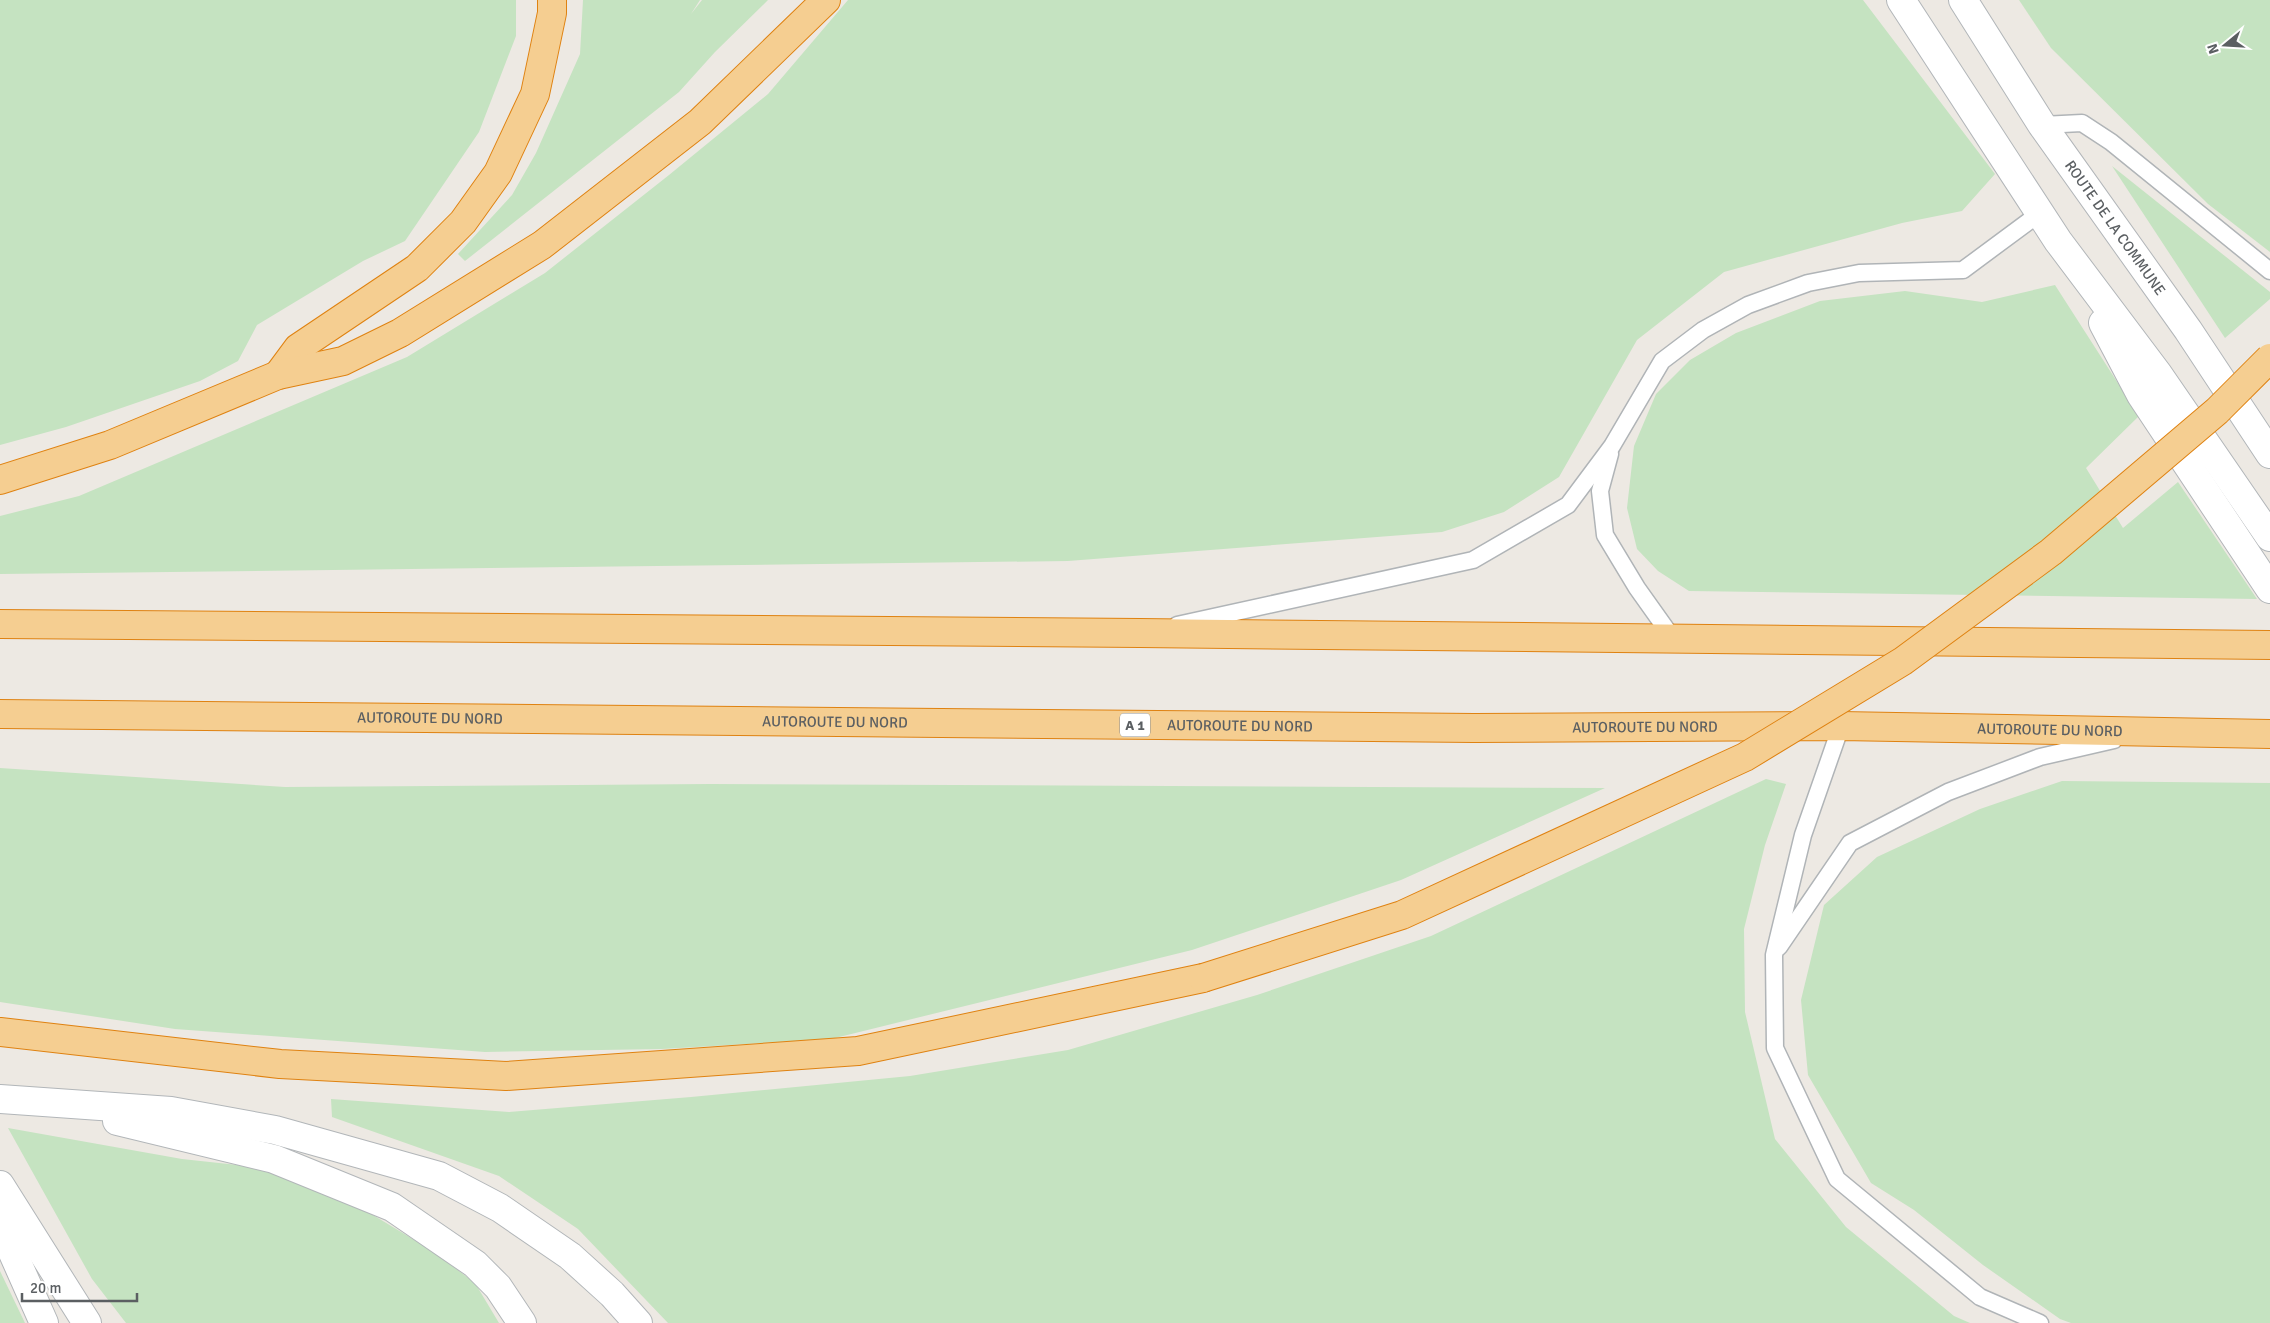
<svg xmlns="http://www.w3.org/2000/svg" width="2270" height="1323" font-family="Signika,sans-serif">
  <rect width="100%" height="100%" fill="#ede9e3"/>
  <!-- green -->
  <g fill="#c5e3c1">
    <polygon points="0,0 516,0 516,36 479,132 405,241 363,261 257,325 238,361 200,381 66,427 0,445"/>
    <polygon points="583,0 700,0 691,14 702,0 768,0 715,52 679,92 465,261 458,254 512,195 536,153 580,54"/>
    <polygon points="848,0 1863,0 1995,174 1962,211 1902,223 1724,272 1637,340 1559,477 1504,512 1442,532 1068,561 0,574 0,516 79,496 407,357 545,273 669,175 768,94"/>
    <polygon points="2019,0 2270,0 2270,252 2208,204 2051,48"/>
    <polygon points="2112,166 2270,292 2270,299 2225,338"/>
    <polygon points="2055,285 2139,416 2086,468 2123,528 2178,482 2257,599 1689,591 1658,571 1637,549 1627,508 1634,446 1656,394 1690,360 1736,333 1820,301 1905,291 1982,302"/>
    <polygon points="0,768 285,787 711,784 1605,788 1401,880 1192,950 831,1039 662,1049 485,1052 175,1029 0,1002"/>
    <polygon points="1766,779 1786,784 1765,845 1744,929 1745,1012 1775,1139 1846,1227 1954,1316 1970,1323 668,1323 578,1229 499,1176 332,1117 331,1099 509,1112 691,1097 910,1076 1068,1050 1257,995 1431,936"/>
    <polygon points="2062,781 2270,783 2270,1323 2071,1323 2060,1319 1983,1265 1914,1210 1871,1183 1808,1075 1801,1000 1824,905 1877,857 1980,809"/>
    <polygon points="8,1128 182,1159 264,1168 353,1203 431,1250 475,1283 499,1323 126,1323 92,1279"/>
    <polygon points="0,1271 25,1323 0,1323"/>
  </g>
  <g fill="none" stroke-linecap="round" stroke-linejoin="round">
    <!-- lane casing -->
    <g stroke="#b0b4b7" stroke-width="19">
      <g id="lane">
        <polyline points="2042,125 2082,123 2111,142 2270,271"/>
        <polyline points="1610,454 1600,491 1605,535 1637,588 1674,640"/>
        <polyline points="1177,625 1473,560 1568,505 1612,446 1662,361 1703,330 1748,305 1808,283 1859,273 1963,270 2040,213"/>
        <polyline points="1841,726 1803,835 1774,955 1775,1048 1837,1179 1980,1297 2040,1323"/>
        <polyline points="1779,947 1850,843 1948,792 2040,757 2114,740"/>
      </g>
    </g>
    <!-- secondary casing -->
    <g stroke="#b2b6b9" stroke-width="30">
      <g id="secondary">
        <polyline points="1901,0 2058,241 2158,374 2270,537"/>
        <path id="s1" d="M1963,0l79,125 146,205 82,124"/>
        <polyline points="2103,323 2141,395 2270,589"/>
        <polyline points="0,1099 171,1111 275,1130 439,1176 500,1208 570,1256 612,1294 638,1323"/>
        <polyline points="117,1121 274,1159 392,1207 475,1264 498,1287 522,1323"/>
        <polyline points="0,1185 87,1323"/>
        <polyline points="0,1224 44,1323"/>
      </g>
    </g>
    <!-- highway casing -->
    <g stroke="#df8211" stroke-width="30">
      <g id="highway">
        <polyline points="278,375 298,348 417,268 463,222 498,173 535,94 552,13 552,0"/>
        <polyline points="0,480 110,445 278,375 343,361 400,333 542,245 700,122 826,0"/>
        <polyline points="0,624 1140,633 2270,645"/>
        <path id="s2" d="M0,714l1474,14 367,-2 429,8"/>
        <polyline points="0,1032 280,1064 506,1076 858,1051 1203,978"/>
      </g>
    </g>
    <!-- lane -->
    <use href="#lane" stroke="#fff" stroke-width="16"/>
    <!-- secondary -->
    <use href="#secondary" stroke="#fff" stroke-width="28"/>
    <!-- highway -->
    <use href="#highway" stroke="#f5ce91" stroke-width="28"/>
    <!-- highway-bridge casing -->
    <g stroke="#df8211" stroke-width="30" stroke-linecap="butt">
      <polyline id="highway-bridge" points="1203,978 1402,915 1745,757 1903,661 2051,552 2217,411 2270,358"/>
    </g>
    <!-- highway-bridge -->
    <use href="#highway-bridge" stroke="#f5ce91" stroke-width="28"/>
  </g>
  <g text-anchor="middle" stroke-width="4" stroke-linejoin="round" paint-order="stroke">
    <!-- shield labels -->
    <rect fill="#fff" stroke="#8c8f91" stroke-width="1" x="1120" y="713.5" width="30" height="23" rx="4"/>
    <g font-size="14" font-weight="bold" fill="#5b5f62">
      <text x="1135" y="730">A 1</text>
    </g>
    <!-- street labels -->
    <g font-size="15" fill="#5b5f62" stroke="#fff">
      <text dy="5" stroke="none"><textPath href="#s1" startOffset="274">ROUTE DE LA COMMUNE</textPath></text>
      <text dy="5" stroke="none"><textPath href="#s2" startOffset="430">AUTOROUTE DU NORD</textPath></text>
      <text dy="5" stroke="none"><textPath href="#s2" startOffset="835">AUTOROUTE DU NORD</textPath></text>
      <text dy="5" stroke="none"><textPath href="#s2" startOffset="1240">AUTOROUTE DU NORD</textPath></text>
      <text dy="5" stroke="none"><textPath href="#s2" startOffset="1645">AUTOROUTE DU NORD</textPath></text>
      <text dy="5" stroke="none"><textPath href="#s2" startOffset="2050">AUTOROUTE DU NORD</textPath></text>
    </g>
  </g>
  <!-- north arrow -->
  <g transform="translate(2225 45) rotate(252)" stroke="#ffffff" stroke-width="4" paint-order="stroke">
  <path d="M0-4L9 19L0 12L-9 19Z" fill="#5b5f62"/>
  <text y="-8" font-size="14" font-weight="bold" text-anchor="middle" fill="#5b5f62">N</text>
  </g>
  <!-- scale -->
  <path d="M22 1293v8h115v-8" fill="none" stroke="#5b5f62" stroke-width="2.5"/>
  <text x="30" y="1293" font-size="15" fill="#5b5f62" stroke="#ffffff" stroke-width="4" paint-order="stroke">20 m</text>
</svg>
